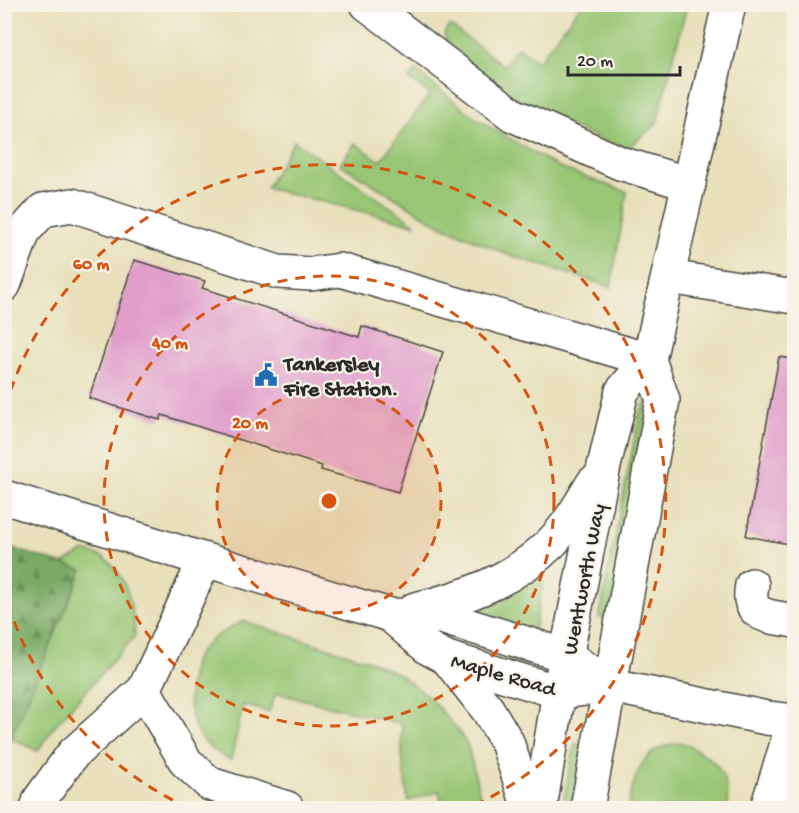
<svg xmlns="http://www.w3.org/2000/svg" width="799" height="813" font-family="'Gochi Hand',sans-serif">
  <defs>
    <pattern id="forest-firs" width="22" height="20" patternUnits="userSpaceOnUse" patternTransform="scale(1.5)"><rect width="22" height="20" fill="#7aab66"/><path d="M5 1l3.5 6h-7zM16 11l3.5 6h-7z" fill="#648b54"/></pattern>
  </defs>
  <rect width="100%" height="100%" fill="#f7f3e8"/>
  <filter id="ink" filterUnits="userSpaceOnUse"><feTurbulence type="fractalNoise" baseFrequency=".0167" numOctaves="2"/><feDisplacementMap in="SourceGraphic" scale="12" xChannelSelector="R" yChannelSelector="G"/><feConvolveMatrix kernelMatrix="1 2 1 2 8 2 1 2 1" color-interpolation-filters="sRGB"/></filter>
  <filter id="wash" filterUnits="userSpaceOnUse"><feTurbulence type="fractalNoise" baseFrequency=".008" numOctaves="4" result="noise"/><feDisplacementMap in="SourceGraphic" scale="24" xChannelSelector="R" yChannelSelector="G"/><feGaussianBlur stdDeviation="1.35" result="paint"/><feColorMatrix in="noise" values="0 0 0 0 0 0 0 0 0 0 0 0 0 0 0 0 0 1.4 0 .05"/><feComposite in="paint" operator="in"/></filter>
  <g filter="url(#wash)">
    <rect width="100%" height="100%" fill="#e8e0ba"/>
    <!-- grass -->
    <g fill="#98c675" stroke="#627850" stroke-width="1.5">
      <polygon points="581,5 687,5 657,123 626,150 529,109 447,46 444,33 450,25 504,66 518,47 538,62"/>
      <polygon points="416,71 478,120 558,167 627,192 611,287 506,254 436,223 340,164 355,143 380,161 430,94 409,79"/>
      <polygon points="294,141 417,225 266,188"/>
      <polygon points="648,397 610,621 599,617 640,411"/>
      <path d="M84,551c7,2 17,4 22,8 22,17 28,52 29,77l-82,92 -15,23 -27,-13 -6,21v-17l6,-5 71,-167 -20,-6z"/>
      <polygon points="546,567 534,630 469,610"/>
      <path d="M243,621l130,41 27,13 28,21 31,35 9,15 15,62h-40l-4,-17 -31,10c-4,-26 -8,-51 -6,-77l-126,-31 -7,19 -26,-7 -12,55c-37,-16 -47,-46 -40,-84 2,-6 2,-14 5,-18 9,-18 30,-28 47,-37z"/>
      <polygon points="575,743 584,746 571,808 562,808"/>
      <path d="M683,743c34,17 45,27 45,65h-100c6,-34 15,-64 55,-65z"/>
    </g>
    <!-- forest -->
    <polygon fill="url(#forest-firs)" stroke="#526b48" stroke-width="1.5" points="5,546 82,570 11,738 4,737"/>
    <g id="blocks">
      <!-- building -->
      <g fill="#e09dca">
        <polygon points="134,260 205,281 202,288 359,337 362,326 443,352 398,492 321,470 322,466 162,415 160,420 89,398"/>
        <polygon points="779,357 795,359 795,545 746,536"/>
      </g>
    </g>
  </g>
  <g filter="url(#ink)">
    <use href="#blocks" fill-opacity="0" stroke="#474640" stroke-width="1.5"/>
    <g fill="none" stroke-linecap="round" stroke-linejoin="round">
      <!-- minor casing -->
      <g stroke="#474640" stroke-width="36">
        <g id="minor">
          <polyline points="367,4 513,115 620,163 689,184"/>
          <polyline points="669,277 794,297"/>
          <polyline points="4,285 24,231 43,210 72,205 278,272 311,274 340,270 649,360"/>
          <polyline points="4,497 205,560 390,615 441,617 567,656 611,686"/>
          <path d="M752,585c-7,33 18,31 42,36"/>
          <path d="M415,609c50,-11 99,-29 136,-66 17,-17 30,-40 42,-60"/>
          <polyline points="390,615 428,648 447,658 559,692 611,686 767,718 794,721"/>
          <polyline points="447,658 488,710 507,742 529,808"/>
          <polyline points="144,690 186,762 210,784 287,808"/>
          <polyline points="37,808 40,799 73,754 144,690 205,560"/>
          <polyline points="540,808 559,692 604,466 622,391 649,360 729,4"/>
          <polyline points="587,808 663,400 649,360"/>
          <polyline points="767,808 794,721"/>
        </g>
      </g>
      <!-- minor -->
      <use href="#minor" stroke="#fff" stroke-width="33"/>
    </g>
  </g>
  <!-- distance rings -->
  <circle cx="329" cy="501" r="112" fill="#d5540f" fill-opacity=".12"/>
  <g fill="none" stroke="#d5540f" stroke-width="3" stroke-dasharray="10 8">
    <circle cx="329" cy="501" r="112"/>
    <circle cx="329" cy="501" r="225"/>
    <path d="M189 808A337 337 0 0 1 5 594M5 408A337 337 0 1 1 469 808"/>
  </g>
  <!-- icons -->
  <defs>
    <g id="civic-bare" transform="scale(1.8)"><path d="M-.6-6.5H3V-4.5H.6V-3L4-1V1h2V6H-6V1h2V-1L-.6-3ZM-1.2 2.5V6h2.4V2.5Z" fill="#1f6fb2" stroke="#f7f3e8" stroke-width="2.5" paint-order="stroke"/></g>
  </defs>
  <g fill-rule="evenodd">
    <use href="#civic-bare" x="266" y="375"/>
  </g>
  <g text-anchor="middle" stroke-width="4.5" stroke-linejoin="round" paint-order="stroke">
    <!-- poi labels -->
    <g font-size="22" font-weight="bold" fill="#2b2b2b" stroke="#f7f3e8" text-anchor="start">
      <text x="284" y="370">Tankersley<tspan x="284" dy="25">Fire Station.</tspan></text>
    </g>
    <!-- street labels -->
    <g font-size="22" fill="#2b2b2b" stroke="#f7f3e8">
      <text transform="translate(582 579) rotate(-79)" y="8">Wentworth Way</text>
      <text transform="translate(504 673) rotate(16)" y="8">Maple Road</text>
    </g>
  </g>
  <circle cx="329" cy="501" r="9" fill="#d5540f" stroke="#f7f3e8" stroke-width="3"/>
  <g font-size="18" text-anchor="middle" font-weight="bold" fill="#d5540f" stroke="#f7f3e8" stroke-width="4.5" stroke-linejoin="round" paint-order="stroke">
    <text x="91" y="269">60 m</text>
    <text x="170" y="348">40 m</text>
    <text x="250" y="428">20 m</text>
  </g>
  <!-- margin -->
  <rect width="799" height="813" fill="none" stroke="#f7f3e8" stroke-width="24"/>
  <!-- scale -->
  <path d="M568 66v9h112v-9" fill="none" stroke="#2b2b2b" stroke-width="3"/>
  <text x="577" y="66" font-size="18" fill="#2b2b2b" stroke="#f7f3e8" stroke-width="4.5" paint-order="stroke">20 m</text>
</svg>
